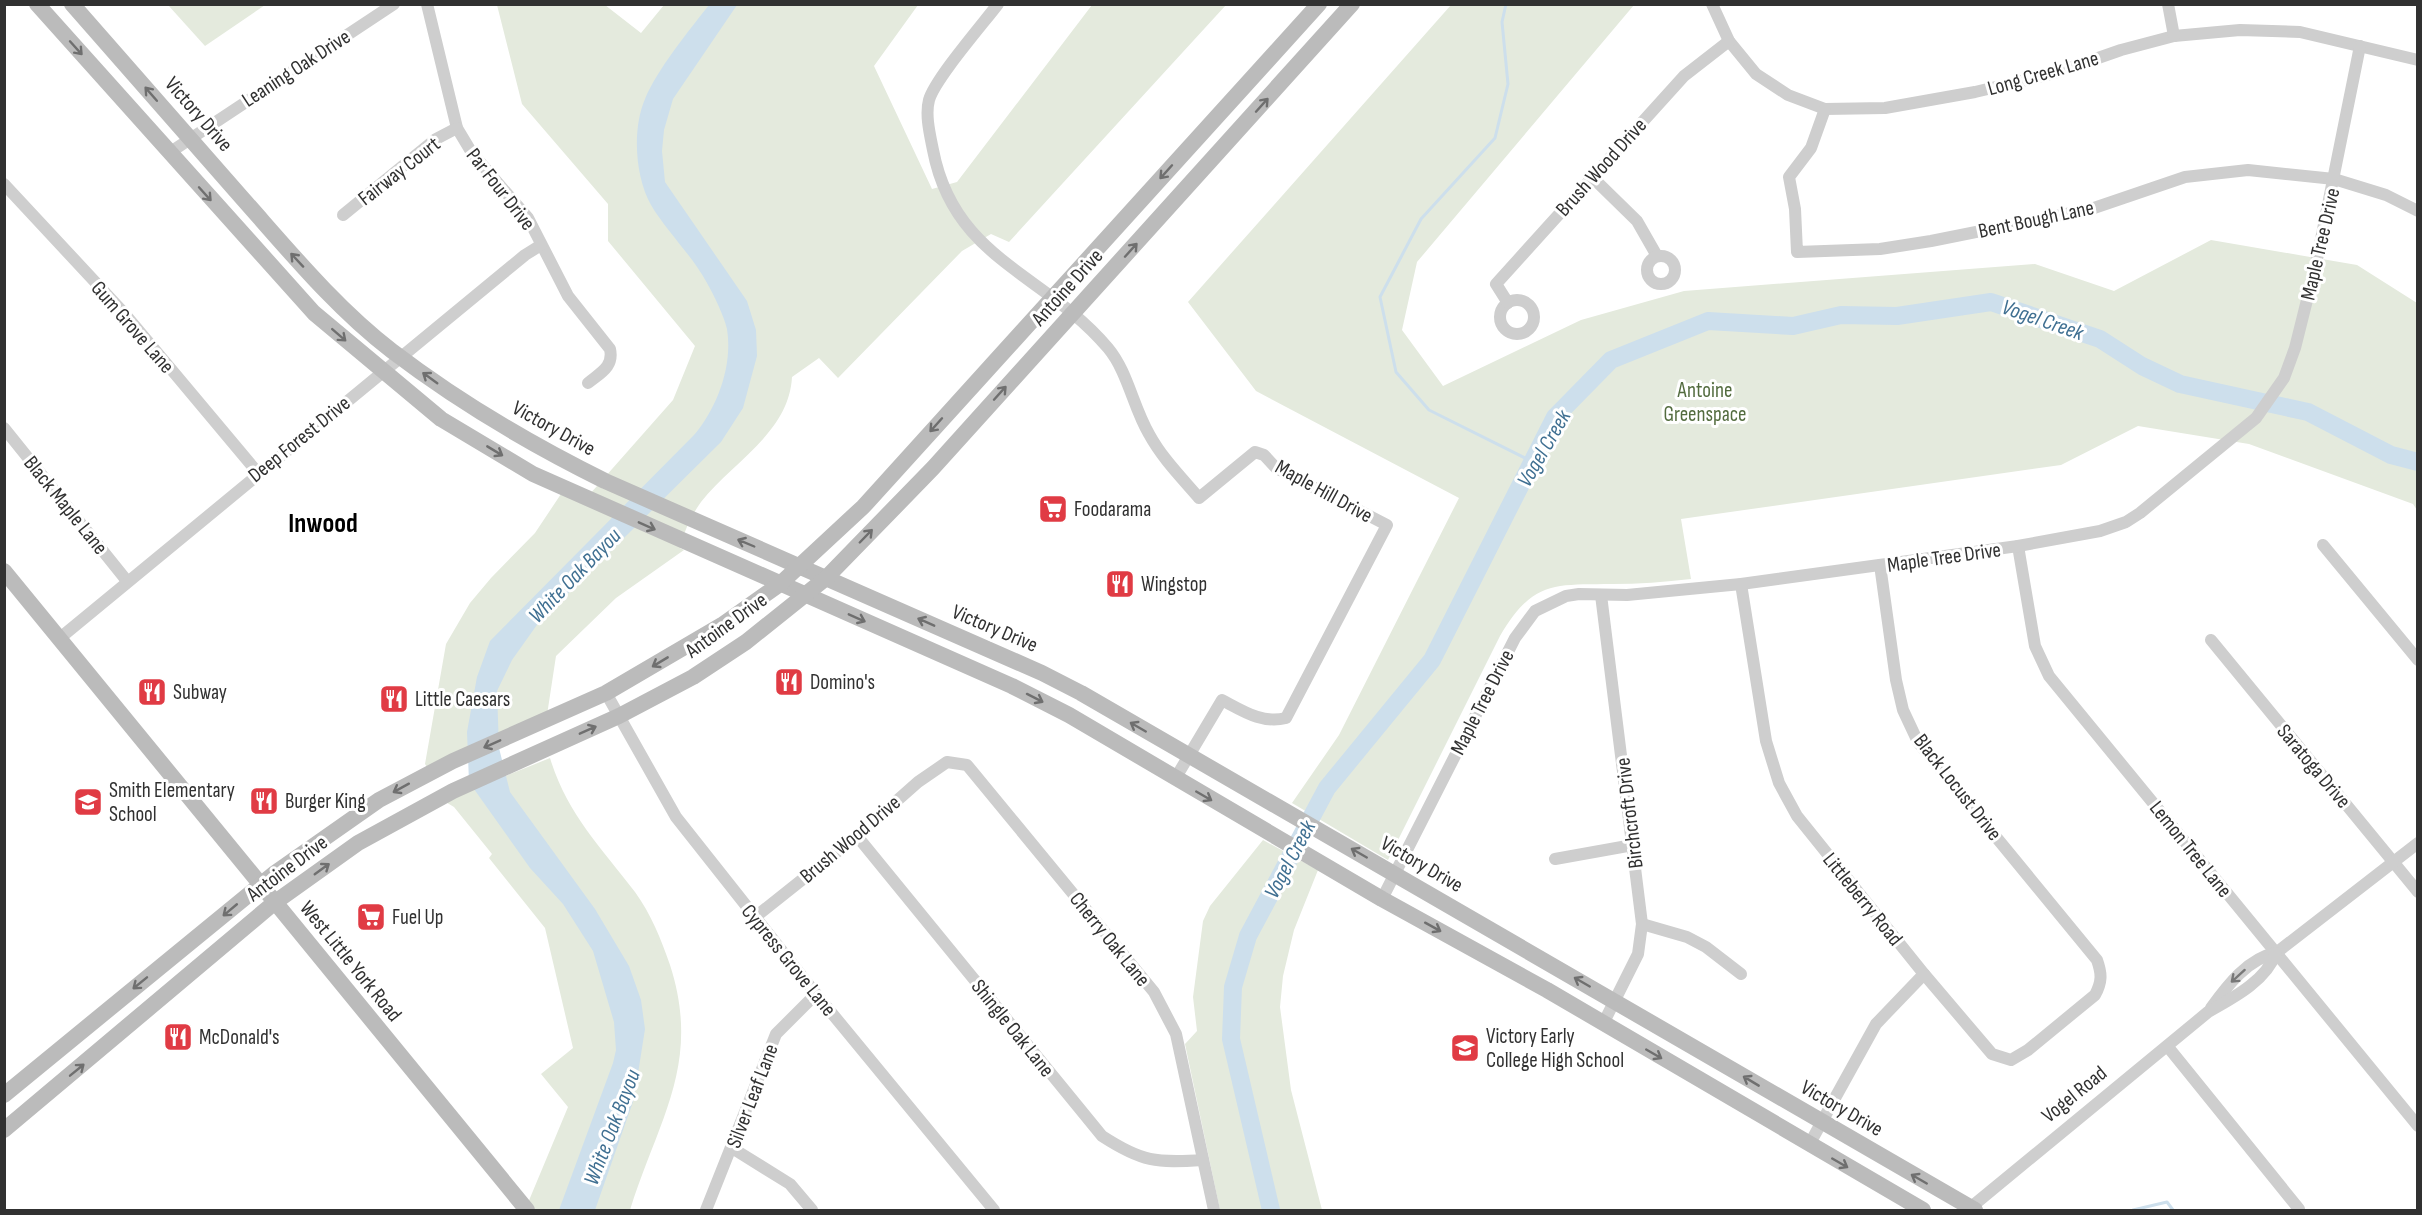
<svg xmlns="http://www.w3.org/2000/svg" width="2422" height="1215" font-family="'Sofia Sans Condensed',sans-serif">
  <rect width="100%" height="100%" fill="#fff"/>
  <!-- green -->
  <g fill="#e4eadd">
    <polygon points="168,5 265,5 205,46"/>
    <path d="M497,5h108l36,28 23,-28h254l-44,61 58,123 25,-7 135,-177h134l-217,237 -18,-8 -29,17 -124,127 -19,-20 -27,19c-3,56 -60,85 -91,125 -10,14 -17,29 -21,46l4,2 -68,48 -60,58 -9,59 -120,52 -2,-3 21,-120 24,-41 21,-25 44,-45 26,-39 21,9 91,-103 22,-54 -87,-105v-37l-86,-100z"/>
    <path d="M1451,5h183l-217,257 -15,68 41,56 138,-66 103,-29 351,-27 79,27 97,-51 146,25 60,38v207l-4,-6 -164,-60 -111,-18 -77,39 -380,54 10,60c-26,3 -53,5 -79,5 -58,1 -79,-4 -112,52l-112,224 -96,-57 47,-68 120,-237 -203,-107 -68,-89z"/>
    <path d="M550,758c17,56 50,88 85,134 16,22 26,47 35,73 32,99 -12,155 -40,245h-105l43,-103 -27,-33 32,-26 -28,-120 -56,-70 3,-4 -38,-47 -10,-6z"/>
    <polygon points="1263,840 1318,870 1294,930 1283,976 1280,1007 1291,1090 1322,1210 1220,1210 1185,1044 1197,1031 1193,997 1203,921 1210,906"/>
  </g>
  <!-- water -->
  <path fill="#cddfec" d="M709,5h28l-64,94 -9,31 -2,21 3,31 82,119 9,29 1,26 -14,52 -22,34 -182,180 -27,38 -15,31 2,57 11,44 85,117 34,57 12,34 4,29 -11,70 -39,111h-36l54,-147 3,-13 -2,-28 -21,-71 -30,-47 -33,-36 -61,-86 -2,-50 10,-55 13,-36 204,-206c23,-27 39,-69 33,-106 -3,-13 -13,-34 -20,-46 -15,-28 -40,-51 -56,-78 -16,-28 -19,-76 -6,-106 11,-28 45,-70 64,-94z"/>
  <g fill="none" stroke-linecap="round" stroke-linejoin="round">
    <!-- stream -->
    <g stroke="#cddfec" stroke-width="3">
      <polyline points="1506,4 1502,22 1508,84 1495,138 1421,219 1380,297 1396,372 1429,410 1533,462"/>
      <polyline points="2133,1210 2167,1202 2173,1210"/>
    </g>
    <!-- river -->
    <polyline stroke="#cddfec" stroke-width="18" points="1271,1210 1231,1039 1233,987 1248,936 1327,788 1432,660 1555,417 1611,360 1708,321 1793,326 1841,315 1897,316 1991,302 2100,339 2142,366 2180,384 2308,412 2391,455 2418,462"/>
    <!-- street -->
    <g stroke="#cecece" stroke-width="12">
      <path d="M427,4l30,124 15,25 56,65 40,78 42,53c4,18 -10,24 -22,34"/>
      <path d="M998,4c-16,21 -63,75 -69,96 -4,15 1,35 4,50 21,110 112,123 175,198 20,24 25,59 41,86 13,24 32,43 50,64l56,-46 9,3 12,13 111,57 -101,193c-24,6 -43,-7 -64,-18l-47,79"/>
      <polyline points="1712,4 1729,41 1756,74 1788,95 1825,109 1885,108 1975,92 2055,73 2121,50 2174,36 2240,30 2300,32 2418,60"/>
      <polyline points="2168,4 2174,36"/>
      <polyline points="1825,109 1811,148 1789,177 1795,209 1797,252 1880,249 1931,241 2091,209 2185,177 2248,170 2334,179 2386,195 2418,211"/>
      <polyline points="169,153 394,4"/>
      <polyline points="1592,177 1637,221 1657,256"/>
      <polyline points="4,184 124,313 258,473"/>
      <polyline points="343,215 436,139 457,128"/>
      <circle cx="1661" cy="270" r="14"/>
      <circle cx="1517" cy="317" r="17"/>
      <polyline points="1508,303 1496,284 1684,76 1729,41"/>
      <polyline points="4,428 127,581"/>
      <polyline points="2323,545 2418,660"/>
      <polyline points="2018,546 2035,646 2049,676 2418,1126"/>
      <path d="M1741,584l25,157 13,42 18,33 127,158 68,80 19,6 17,-10 67,-55c7,-13 7,-21 2,-35l-179,-218 -15,-32 -7,-30 -16,-115"/>
      <polyline points="1601,595 1642,924 1638,954 1603,1024"/>
      <polyline points="60,638 525,255 541,245"/>
      <polyline points="2211,640 2418,892"/>
      <polyline points="606,693 676,817 816,994 994,1210"/>
      <path d="M857,836l245,300c40,26 54,27 101,24"/>
      <polyline points="1555,859 1633,845"/>
      <polyline points="1382,899 1515,638 1535,611 1566,596 1579,594 1627,595 1741,584 2018,546 2100,531 2126,522 2140,513 2256,418 2284,378 2295,348 2316,264 2360,46"/>
      <polyline points="754,918 857,836 918,782 947,762 967,765 1154,992 1176,1034 1214,1210"/>
      <polyline points="1642,924 1687,937 1706,947 1741,974"/>
      <path d="M2211,1008c16,-22 37,-50 65,-55l142,-110"/>
      <polyline points="2168,1047 2299,1209"/>
      <polyline points="1809,1145 1876,1024 1924,974"/>
      <polyline points="732,1148 790,1184 812,1210"/>
      <path d="M1970,1208l238,-196c25,-14 58,-31 68,-59"/>
      <polyline points="706,1210 776,1034 816,994"/>
    </g>
    <!-- secondary -->
    <g stroke="#bbb" stroke-width="16">
      <polyline points="37,4 314,313 441,419 533,474 1012,686 1069,715 1382,899 1547,990 1923,1210"/>
      <path d="M72,4c57,65 114,130 171,195 47,53 93,109 149,152 67,51 138,93 213,130l437,192 39,20 894,517"/>
      <polyline points="4,571 527,1210"/>
      <polyline points="4,1095 275,873 379,800 453,761 606,693 722,625 780,584 863,507 1319,4"/>
      <polyline points="4,1130 274,903 358,843 453,791 619,716 693,677 746,642 826,578 933,468 1352,4"/>
    </g>
  </g>
  <!-- one-way arrows -->
  <defs><path id="oneway-shaft" d="M-6 0H5M1.5-3L5.5 0L1.5 3" fill="none" stroke-width="1.6" stroke-linecap="round" stroke-linejoin="round" transform="scale(1.5)"/></defs>
  <g stroke="#6f6f6f">
    <use href="#oneway-shaft" transform="translate(76 48) rotate(48)"/>
    <use href="#oneway-shaft" transform="translate(151 94) rotate(-131)"/>
    <use href="#oneway-shaft" transform="translate(1262 105) rotate(-48)"/>
    <use href="#oneway-shaft" transform="translate(1166 172) rotate(132)"/>
    <use href="#oneway-shaft" transform="translate(205 194) rotate(48)"/>
    <use href="#oneway-shaft" transform="translate(1131 250) rotate(-48)"/>
    <use href="#oneway-shaft" transform="translate(297 260) rotate(-133)"/>
    <use href="#oneway-shaft" transform="translate(339 335) rotate(41)"/>
    <use href="#oneway-shaft" transform="translate(430 378) rotate(-144)"/>
    <use href="#oneway-shaft" transform="translate(1000 393) rotate(-48)"/>
    <use href="#oneway-shaft" transform="translate(936 425) rotate(132)"/>
    <use href="#oneway-shaft" transform="translate(495 451) rotate(31)"/>
    <use href="#oneway-shaft" transform="translate(647 526) rotate(24)"/>
    <use href="#oneway-shaft" transform="translate(866 536) rotate(-46)"/>
    <use href="#oneway-shaft" transform="translate(746 543) rotate(-157)"/>
    <use href="#oneway-shaft" transform="translate(857 618) rotate(24)"/>
    <use href="#oneway-shaft" transform="translate(926 622) rotate(-156)"/>
    <use href="#oneway-shaft" transform="translate(660 662) rotate(149)"/>
    <use href="#oneway-shaft" transform="translate(1035 698) rotate(27)"/>
    <use href="#oneway-shaft" transform="translate(1138 727) rotate(-150)"/>
    <use href="#oneway-shaft" transform="translate(588 730) rotate(-24)"/>
    <use href="#oneway-shaft" transform="translate(492 744) rotate(156)"/>
    <use href="#oneway-shaft" transform="translate(401 788) rotate(151)"/>
    <use href="#oneway-shaft" transform="translate(1204 796) rotate(30)"/>
    <use href="#oneway-shaft" transform="translate(1359 853) rotate(-150)"/>
    <use href="#oneway-shaft" transform="translate(322 869) rotate(-36)"/>
    <use href="#oneway-shaft" transform="translate(230 910) rotate(140)"/>
    <use href="#oneway-shaft" transform="translate(1433 927) rotate(29)"/>
    <use href="#oneway-shaft" transform="translate(1582 982) rotate(-150)"/>
    <use href="#oneway-shaft" transform="translate(140 983) rotate(141)"/>
    <use href="#oneway-shaft" transform="translate(1654 1054) rotate(30)"/>
    <use href="#oneway-shaft" transform="translate(77 1070) rotate(-39)"/>
    <use href="#oneway-shaft" transform="translate(1751 1081) rotate(-149)"/>
    <use href="#oneway-shaft" transform="translate(1840 1163) rotate(30)"/>
    <use href="#oneway-shaft" transform="translate(1919 1179) rotate(-150)"/>
  </g>
  <use stroke="#787878" href="#oneway-shaft" transform="translate(2238 976) rotate(138)"/>
  <!-- icons -->
  <defs>
    <g id="supermarket-square" transform="scale(1.5)"><rect x="-9" y="-9" width="18" height="18" rx="4" fill="#e03b44" stroke="#fff"/><path d="M-6-5.5h2.5l.6 2H6L4.5 2H-2.5L-4.4-4H-6ZM-1.5 3.2a1.3 1.3 0 1 0 .1 0ZM3 3.2a1.3 1.3 0 1 0 .1 0Z" fill="#fff"/></g>
    <g id="restaurant-square" transform="scale(1.5)"><rect x="-9" y="-9" width="18" height="18" rx="4" fill="#e03b44" stroke="#fff"/><path d="M-5-6h1v4h1v-4h1v4h1v-4h1v5L-1.5 .5V6h-2V.5L-5-1ZM5-6V6H3V1.5H1.5Q1.5-4 5-6Z" fill="#fff"/></g>
    <g id="school-square" transform="scale(1.5)"><rect x="-9" y="-9" width="18" height="18" rx="4" fill="#e03b44" stroke="#fff"/><path d="M0-5L7-2L0 1L-7-2ZM-4 1L0 2.5L4 1V4Q0 6-4 4Z" fill="#fff"/></g>
  </defs>
  <g fill-rule="evenodd">
    <use href="#supermarket-square" x="1053" y="509"/>
    <use href="#restaurant-square" x="1120" y="584"/>
    <use href="#restaurant-square" x="789" y="682"/>
    <use href="#restaurant-square" x="152" y="692"/>
    <use href="#restaurant-square" x="394" y="699"/>
    <use href="#restaurant-square" x="264" y="801"/>
    <use href="#school-square" x="88" y="802"/>
    <use href="#supermarket-square" x="371" y="917"/>
    <use href="#restaurant-square" x="178" y="1037"/>
    <use href="#school-square" x="1465" y="1048"/>
  </g>
  <g text-anchor="middle" stroke-width="6" stroke-linejoin="round" paint-order="stroke">
    <!-- street labels -->
    <g font-size="21" fill="#313131" stroke="#fff">
      <text transform="translate(296 68) rotate(-33)" y="7">Leaning Oak Drive</text>
      <text transform="translate(2043 73) rotate(-16)" y="7">Long Creek Lane</text>
      <text transform="translate(199 114) rotate(49)" y="7">Victory Drive</text>
      <text transform="translate(1601 167) rotate(-48)" y="7">Brush Wood Drive</text>
      <text transform="translate(399 171) rotate(-38)" y="7">Fairway Court</text>
      <text transform="translate(501 189) rotate(52)" y="7">Par Four Drive</text>
      <text transform="translate(2036 219) rotate(-12)" y="7">Bent Bough Lane</text>
      <text transform="translate(2320 244) rotate(-77)" y="7">Maple Tree Drive</text>
      <text transform="translate(1067 287) rotate(-48)" y="7">Antoine Drive</text>
      <text transform="translate(133 327) rotate(49)" y="7">Gum Grove Lane</text>
      <text transform="translate(554 428) rotate(29)" y="7">Victory Drive</text>
      <text transform="translate(299 439) rotate(-39)" y="7">Deep Forest Drive</text>
      <text transform="translate(1324 491) rotate(29)" y="7">Maple Hill Drive</text>
      <text transform="translate(66 505) rotate(51)" y="7">Black Maple Lane</text>
      <text transform="translate(1944 557) rotate(-8)" y="7">Maple Tree Drive</text>
      <text transform="translate(726 625) rotate(-36)" y="7">Antoine Drive</text>
      <text transform="translate(995 628) rotate(23)" y="7">Victory Drive</text>
      <text transform="translate(1482 702) rotate(-63)" y="7">Maple Tree Drive</text>
      <text transform="translate(2314 766) rotate(50)" y="7">Saratoga Drive</text>
      <text transform="translate(1958 787) rotate(52)" y="7">Black Locust Drive</text>
      <text transform="translate(1629 813) rotate(-97)" y="7">Birchcroft Drive</text>
      <text transform="translate(850 839) rotate(-40)" y="7">Brush Wood Drive</text>
      <text transform="translate(2191 849) rotate(51)" y="7">Lemon Tree Lane</text>
      <text transform="translate(1422 864) rotate(30)" y="7">Victory Drive</text>
      <text transform="translate(287 868) rotate(-37)" y="7">Antoine Drive</text>
      <text transform="translate(1863 899) rotate(51)" y="7">Littleberry Road</text>
      <text transform="translate(1110 939) rotate(51)" y="7">Cherry Oak Lane</text>
      <text transform="translate(789 960) rotate(51)" y="7">Cypress Grove Lane</text>
      <text transform="translate(351 961) rotate(51)" y="7">West Little York Road</text>
      <text transform="translate(1013 1028) rotate(51)" y="7">Shingle Oak Lane</text>
      <text transform="translate(2074 1094) rotate(-39)" y="7">Vogel Road</text>
      <text transform="translate(752 1096) rotate(-69)" y="7">Silver Leaf Lane</text>
      <text transform="translate(1842 1108) rotate(30)" y="7">Victory Drive</text>
    </g>
    <!-- park labels -->
    <g font-size="21" fill="#536c3f" stroke="#fff">
      <text x="1705" y="397">Antoine<tspan x="1705" dy="24">Greenspace</tspan></text>
    </g>
    <!-- poi labels -->
    <g font-size="21" fill="#313131" stroke="#fff" text-anchor="start">
      <text x="1074" y="516">Foodarama</text>
      <text x="1141" y="591">Wingstop</text>
      <text x="810" y="689">Domino's</text>
      <text x="173" y="699">Subway</text>
      <text x="415" y="706">Little Caesars</text>
      <text x="109" y="797">Smith Elementary<tspan x="109" dy="24">School</tspan></text>
      <text x="285" y="808">Burger King</text>
      <text x="392" y="924">Fuel Up</text>
      <text x="1486" y="1043">Victory Early<tspan x="1486" dy="24">College High School</tspan></text>
      <text x="199" y="1044">McDonald's</text>
    </g>
    <!-- water labels -->
    <g font-size="22" font-style="italic" fill="#407092" stroke="#fff">
      <text transform="translate(2043 319) rotate(19)" y="8">Vogel Creek</text>
      <text transform="translate(1543 448) rotate(-60)" y="8">Vogel Creek</text>
      <text transform="translate(574 575) rotate(-46)" y="8">White Oak Bayou</text>
      <text transform="translate(1289 859) rotate(-62)" y="8">Vogel Creek</text>
      <text transform="translate(611 1127) rotate(-69)" y="8">White Oak Bayou</text>
    </g>
    <!-- district labels -->
    <g font-size="27" font-weight="bold" fill="#000" stroke="#fff">
      <text x="323" y="532">Inwood</text>
    </g>
  </g>
  <!-- border -->
  <rect width="2422" height="1215" fill="none" stroke="#313131" stroke-width="12"/>
</svg>
